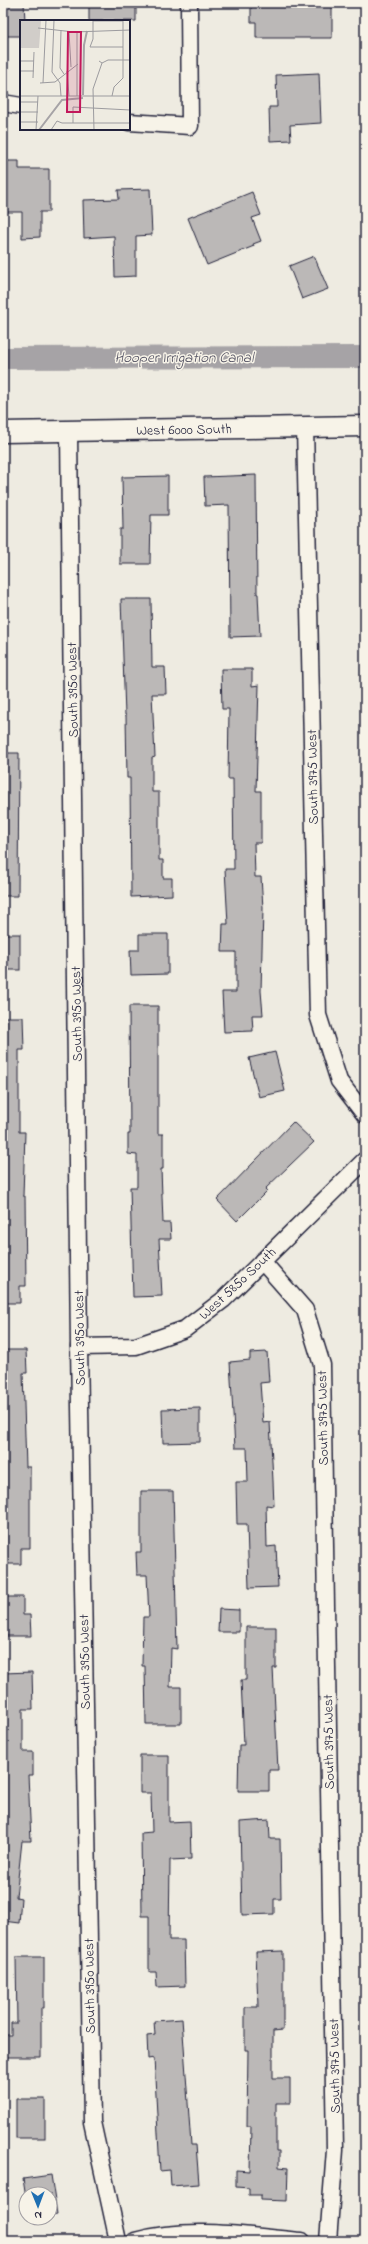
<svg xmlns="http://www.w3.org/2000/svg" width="368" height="2244" font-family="'Indie Flower',sans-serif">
  <rect width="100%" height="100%" fill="#eeebe1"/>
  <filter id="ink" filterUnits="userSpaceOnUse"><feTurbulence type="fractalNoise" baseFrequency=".025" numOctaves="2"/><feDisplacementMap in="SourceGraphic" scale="8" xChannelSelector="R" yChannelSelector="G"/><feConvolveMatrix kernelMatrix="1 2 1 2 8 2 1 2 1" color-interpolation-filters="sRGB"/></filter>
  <g filter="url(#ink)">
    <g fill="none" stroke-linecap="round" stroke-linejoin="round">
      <!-- canal -->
      <polyline stroke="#a6a3a6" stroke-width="22" points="3,358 365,357"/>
    </g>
    <!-- building -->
    <g fill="#bbb8b7" stroke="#22223b">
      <polygon points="3,3 24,3 25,21 21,21 21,36 3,36"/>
      <polygon points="109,3 136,3 136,21 89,21 89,6 109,5"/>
      <polygon points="251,3 332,3 332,38 256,38 256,22 251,22"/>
      <polygon points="319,73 321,123 290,125 291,140 270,141 269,107 277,107 276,75"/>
      <polygon points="3,161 19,161 19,169 49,169 49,212 40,212 40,237 22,238 22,212 3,212"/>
      <polygon points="150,189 152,235 136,236 136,276 115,277 114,236 84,238 83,200 119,199 118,190"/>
      <polygon points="252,192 261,215 252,218 261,241 253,244 254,246 207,265 188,218"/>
      <polygon points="314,256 328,289 302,299 289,266"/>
      <polygon points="256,475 257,594 258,594 260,636 230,637 229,505 205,506 204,477"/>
      <polygon points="168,476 168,515 151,515 150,564 120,564 120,529 123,529 122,477"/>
      <polygon points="121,599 151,599 152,667 165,667 166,694 152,694 155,757 152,758 152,792 159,792 159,860 163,860 163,878 172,878 172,895 131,897 130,778 127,778 126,715 125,715"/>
      <polygon points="221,669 252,669 252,686 259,685 256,791 261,791 261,843 254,843 255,877 261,877 263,908 261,991 263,1015 252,1015 253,1031 224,1032 222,992 236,992 236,952 222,952 223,924 228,924 225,869 234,869 233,779 228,779 229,709 222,709"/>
      <polygon points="3,753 19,753 18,896 3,896"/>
      <rect x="3" y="934" width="17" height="36"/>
      <polygon points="139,934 168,934 168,974 131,975 130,950 139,950"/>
      <polygon points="129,1006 158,1006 158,1134 163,1134 163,1169 161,1169 163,1223 170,1223 171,1239 159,1239 162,1296 133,1297 130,1187 137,1187 137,1155 128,1154 128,1134 130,1134"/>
      <polygon points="3,1017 23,1017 24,1050 19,1050 19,1132 25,1132 23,1196 25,1196 26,1286 20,1286 20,1303 3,1303"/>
      <polygon points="275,1052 285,1091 259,1097 249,1058"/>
      <polygon points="293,1122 314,1142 265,1189 267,1191 237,1221 217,1200"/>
      <polygon points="3,1350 26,1350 27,1373 23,1373 26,1467 30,1467 30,1548 21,1548 21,1564 3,1564"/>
      <polygon points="267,1352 269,1382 260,1383 263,1423 270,1422 273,1481 274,1506 266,1505 267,1547 276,1546 278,1587 249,1588 247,1524 237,1524 236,1482 248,1482 247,1448 235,1448 230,1362 250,1360 250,1353"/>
      <polygon points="200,1408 200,1442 163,1443 162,1409"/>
      <polygon points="141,1491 173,1491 177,1649 171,1648 170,1687 181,1687 181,1724 146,1724 145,1666 142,1666 143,1617 149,1617 147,1575 137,1575 136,1552 141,1552"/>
      <polygon points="3,1597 23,1597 23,1615 30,1615 31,1636 3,1636"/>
      <polygon points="219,1609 239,1610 239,1632 218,1632"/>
      <polygon points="246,1627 276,1627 276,1668 273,1668 278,1770 269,1770 269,1791 238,1791 239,1745 244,1745 241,1680 246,1680"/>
      <polygon points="32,1672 33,1709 23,1709 23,1752 33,1752 33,1775 28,1775 31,1841 22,1841 16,1897 21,1898 19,1923 3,1921 3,1734 5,1734 3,1673"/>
      <polygon points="140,1755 169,1755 169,1822 190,1821 191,1859 170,1860 169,1940 184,1940 185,1986 157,1987 156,1972 149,1972 149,1916 142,1916 141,1833 152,1832 151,1793 140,1793"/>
      <polygon points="269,1820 270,1839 280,1839 281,1899 274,1899 274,1914 242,1915 240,1822"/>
      <polygon points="283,1951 283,2030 273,2031 273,2078 290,2078 290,2103 276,2103 276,2151 279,2151 279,2167 288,2168 287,2201 261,2200 261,2195 249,2195 249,2188 236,2187 236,2170 250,2171 251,2126 247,2126 248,2050 245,2050 245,2007 258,2007 256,1952"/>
      <polygon points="16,1957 44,1957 44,2008 41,2008 41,2057 3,2057 3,2035 11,2035 11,2023 17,2023"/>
      <polygon points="182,2019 191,2145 196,2145 199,2184 171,2186 170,2170 160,2171 154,2058 148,2059 147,2036 155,2035 154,2021"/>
      <rect x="16" y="2099" width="29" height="39"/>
      <polygon points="51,2175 57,2214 50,2215 50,2194 26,2194 26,2198 23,2179"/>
    </g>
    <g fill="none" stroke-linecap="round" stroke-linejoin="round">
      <!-- minor casing -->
      <g stroke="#22223b" stroke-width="19">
        <g id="minor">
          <polyline points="3,103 21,106"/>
          <polyline points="129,122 190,126 189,3"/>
          <polyline points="305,427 318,1015 339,1081 365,1115"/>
          <polyline points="69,431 79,1347 92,2122 118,2241"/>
          <polyline points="262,1261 305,1310 322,1365 335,2150 328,2241"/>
          <polyline points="79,1347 136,1346 185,1329 223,1300 365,1160"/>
          <path d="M135,2241c54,-15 112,-5 167,0"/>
        </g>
      </g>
      <!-- tertiary casing -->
      <g stroke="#22223b" stroke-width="23">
        <polyline id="tertiary" points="3,432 365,426"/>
      </g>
      <!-- minor -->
      <use href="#minor" stroke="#f7f3e8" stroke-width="16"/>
      <!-- tertiary -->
      <use href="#tertiary" stroke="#f7f3e8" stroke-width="20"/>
    </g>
  </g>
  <g text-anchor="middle" stroke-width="3" stroke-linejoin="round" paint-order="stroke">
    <!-- street labels -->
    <g font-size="14" fill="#22223b" stroke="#f7f3e8">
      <text transform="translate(184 429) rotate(-1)" y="5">West 6000 South</text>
      <text transform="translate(72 690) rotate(-91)" y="5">South 3950 West</text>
      <text transform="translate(312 777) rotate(-91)" y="5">South 3975 West</text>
      <text transform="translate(76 1014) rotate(-91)" y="5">South 3950 West</text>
      <text transform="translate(237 1283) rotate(-43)" y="5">West 5850 South</text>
      <text transform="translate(79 1338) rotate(-91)" y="5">South 3950 West</text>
      <text transform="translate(322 1418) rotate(-91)" y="5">South 3975 West</text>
      <text transform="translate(84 1662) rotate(-91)" y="5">South 3950 West</text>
      <text transform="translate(328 1742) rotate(-91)" y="5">South 3975 West</text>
      <text transform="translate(89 1986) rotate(-91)" y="5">South 3950 West</text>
      <text transform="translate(334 2066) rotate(-91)" y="5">South 3975 West</text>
    </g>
    <!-- water labels -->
    <g font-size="15" font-style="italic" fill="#504f60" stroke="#f7f3e8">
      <text x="184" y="362">Hooper Irrigation Canal</text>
    </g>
  </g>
  <!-- overview -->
  <g transform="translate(20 20)">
    <rect width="110" height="110" fill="#eeebe1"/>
    <path d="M0,0h21l-2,28h-19z" fill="#d1cdc9"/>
    <path fill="none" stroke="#a6a3a6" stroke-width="2" d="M63,75l1,-50 3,-14M19,110l23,-30 21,-2"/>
    <path fill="none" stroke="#9c9b9f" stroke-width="1" d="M34,0l-2,52 8,11 1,13M73,0v19l-3,8h33M73,1h30M18,8l36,4 56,-2M41,10l-1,38 4,6M49,12l2,35M57,12v64M0,41h14M79,41l3,2 6,-3h22M0,51h14M47,51l2,25M13,58l1,-26M20,63l15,-1 23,-18M23,63l3,-63M0,76h110M92,76l2,-9 9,-9v-58M0,82h18M0,92h18M0,102h18M53,103v-16l57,3M16,110l2,-34M31,110l6,-9 5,2h68M74,110l-1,-41 9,-26"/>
    <path fill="#c2185b" fill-opacity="0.15" stroke="#c2185b" stroke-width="2" d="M48,12h13l-1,80h-13z"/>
    <rect width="110" height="110" fill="none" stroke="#22223b" stroke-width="2"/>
  </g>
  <!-- margin -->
  <rect width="368" height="2244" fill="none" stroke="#f7f3e8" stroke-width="16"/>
  <rect x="8" y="8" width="352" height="2228" fill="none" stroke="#22223b" stroke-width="1.5" filter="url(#ink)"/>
  <!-- north arrow -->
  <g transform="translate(38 2206) rotate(179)"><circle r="19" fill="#f7f3e8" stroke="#a29fa3"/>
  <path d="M0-3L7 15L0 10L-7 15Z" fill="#1f6fb2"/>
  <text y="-6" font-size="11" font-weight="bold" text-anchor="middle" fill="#22223b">N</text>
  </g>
</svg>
